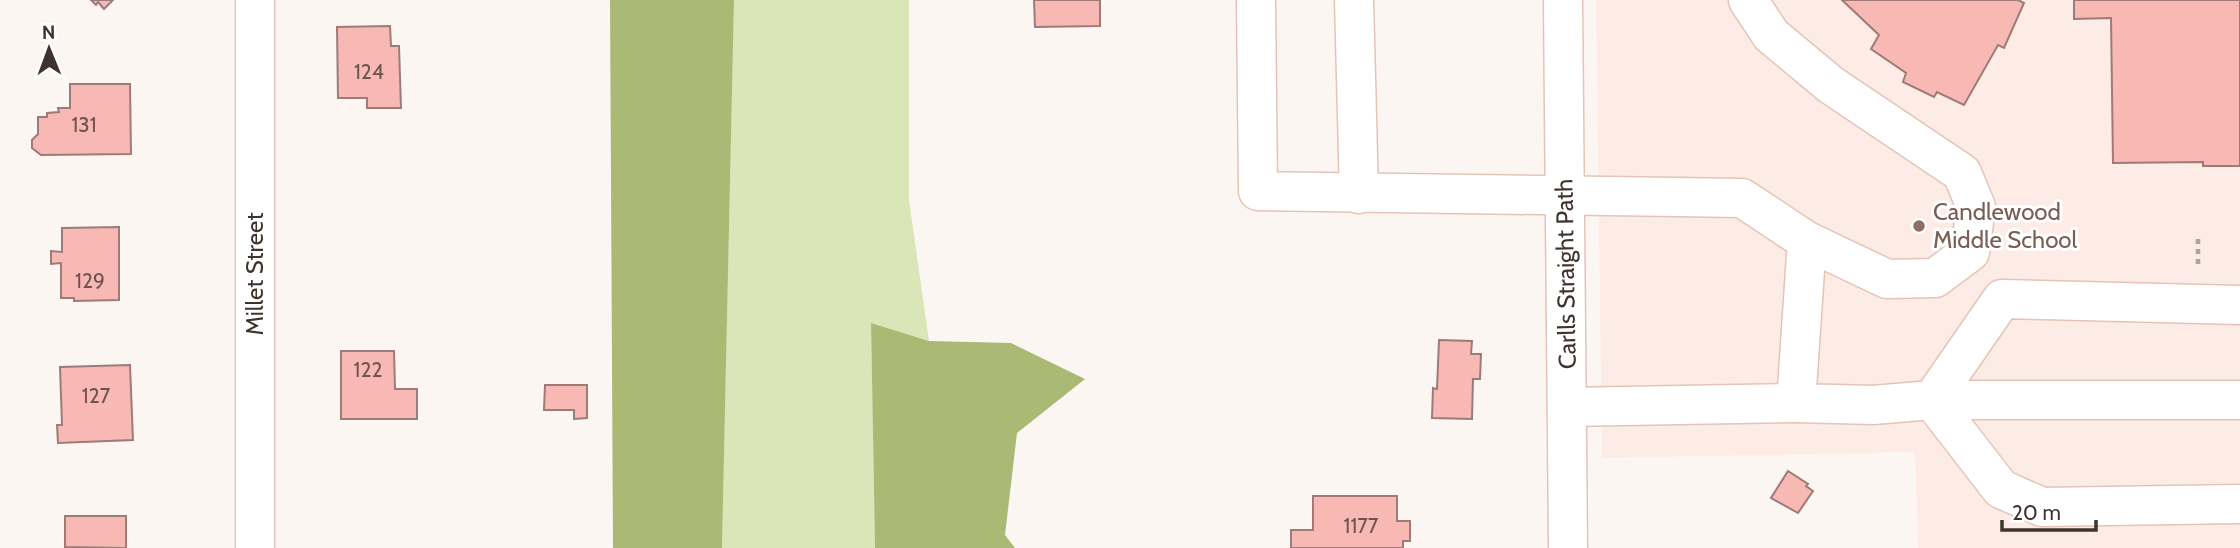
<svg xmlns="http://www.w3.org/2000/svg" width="2240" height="548" font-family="Cabin,sans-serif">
  <rect width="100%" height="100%" fill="#fcf6f3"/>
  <!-- built -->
  <polygon fill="#fdece5" points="1596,0 2240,0 2240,548 1918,548 1915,452 1602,458"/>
  <!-- green -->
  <polygon fill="#dae5b8" points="734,0 909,0 909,200 929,341 871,323 875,548 722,548"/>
  <!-- forest -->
  <g fill="#aaba74">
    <polygon points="610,0 734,0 722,548 613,548"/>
    <polygon points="871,323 929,341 1011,343 1085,379 1017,433 1005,535 1015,548 875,548"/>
  </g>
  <!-- building -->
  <g fill="#f8b8b3" stroke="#9c7b78" stroke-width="2">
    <polygon points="91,0 113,0 104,9 98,2 96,5"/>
    <polygon points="1034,0 1100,0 1100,26 1035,27"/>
    <polygon points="1842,0 2018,0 2024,3 2004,48 1998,45 1964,105 1937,92 1934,97 1903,82 1906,73 1871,49 1879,35"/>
    <polygon points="2074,0 2240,0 2240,166 2203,166 2203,162 2113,163 2111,18 2074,19"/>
    <polygon points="390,26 391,46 399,46 401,108 367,108 367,98 338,98 337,27"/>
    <polygon points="70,84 130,84 131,154 41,155 32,148 32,140 38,134 38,117 47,117 47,113 59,112 58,108 70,108"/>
    <polygon points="119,227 119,300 74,301 74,298 61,298 61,263 51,264 51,251 62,252 62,228"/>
    <polygon points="1439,340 1472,341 1471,354 1481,354 1480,379 1473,379 1472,419 1432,418 1433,388 1437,389"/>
    <polygon points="341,351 394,351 395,389 417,389 417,419 341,419"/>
    <polygon points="130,365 133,440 58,443 57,425 62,425 60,367"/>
    <polygon points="545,385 587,385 587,418 574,419 574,410 544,410"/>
    <polygon points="1788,471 1808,484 1806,486 1813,491 1798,513 1771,498"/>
    <polygon points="1313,496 1397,496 1397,521 1410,521 1410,541 1403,541 1403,548 1291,548 1291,530 1313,530"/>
    <polygon points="65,516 126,516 126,548 65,547"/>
  </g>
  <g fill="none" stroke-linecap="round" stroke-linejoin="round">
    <!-- minor casing -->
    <g stroke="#e4c4b6" stroke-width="41">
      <g id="minor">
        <polyline points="255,0 255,548"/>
        <polyline points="1256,0 1258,191 1742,198 1807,241 1887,279 1935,278 1970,252 1976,207 1962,173 1831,85 1771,35 1748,0"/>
        <polyline points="1354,0 1359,194"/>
        <polyline points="1563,0 1568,548"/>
        <polyline points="1807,241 1796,403 1873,405 1932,400 2240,400"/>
        <polyline points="1932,400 2002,299 2240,305"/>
        <polyline points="1932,400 2001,489 2042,507 2240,504"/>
        <polyline points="1567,407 1796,403"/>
      </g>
    </g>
    <!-- path -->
    <polyline stroke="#aca39f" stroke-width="4.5" stroke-dasharray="5 5" stroke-linecap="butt" points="2198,239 2198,269"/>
    <!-- minor -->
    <use href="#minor" stroke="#fff" stroke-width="38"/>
  </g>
  <!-- markers -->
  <circle fill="#8d6e63" stroke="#fff" stroke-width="2.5" cx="1919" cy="226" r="7"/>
  <g text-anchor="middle" stroke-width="6" stroke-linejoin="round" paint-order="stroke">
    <!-- number labels -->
    <g font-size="21" fill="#6e544f">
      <text x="369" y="79">124</text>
      <text x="84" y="132">131</text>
      <text x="90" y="288">129</text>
      <text x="368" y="377">122</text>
      <text x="96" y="403">127</text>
      <text x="1361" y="533">1177</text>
    </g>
    <!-- education labels -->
    <g font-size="24" fill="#785e54" stroke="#fff" text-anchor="start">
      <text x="1933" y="220">Candlewood<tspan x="1933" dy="28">Middle School</tspan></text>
    </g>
    <!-- street labels -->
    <g font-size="24" fill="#40332e" stroke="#fff">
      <text transform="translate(255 274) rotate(-90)" y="8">Millet Street</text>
      <text transform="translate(1566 274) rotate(-91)" y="8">Carlls Straight Path</text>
    </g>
  </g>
  <!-- north arrow -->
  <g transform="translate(49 49) rotate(359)" stroke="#ffffff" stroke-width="5" paint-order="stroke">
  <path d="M0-5L12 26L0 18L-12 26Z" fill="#40332e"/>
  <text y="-10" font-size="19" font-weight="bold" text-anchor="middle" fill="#40332e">N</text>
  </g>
  <!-- scale -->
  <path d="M2002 520v10h94v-10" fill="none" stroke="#40332e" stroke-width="3.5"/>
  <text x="2012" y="520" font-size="21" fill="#40332e" stroke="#ffffff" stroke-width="5" paint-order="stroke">20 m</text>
</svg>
